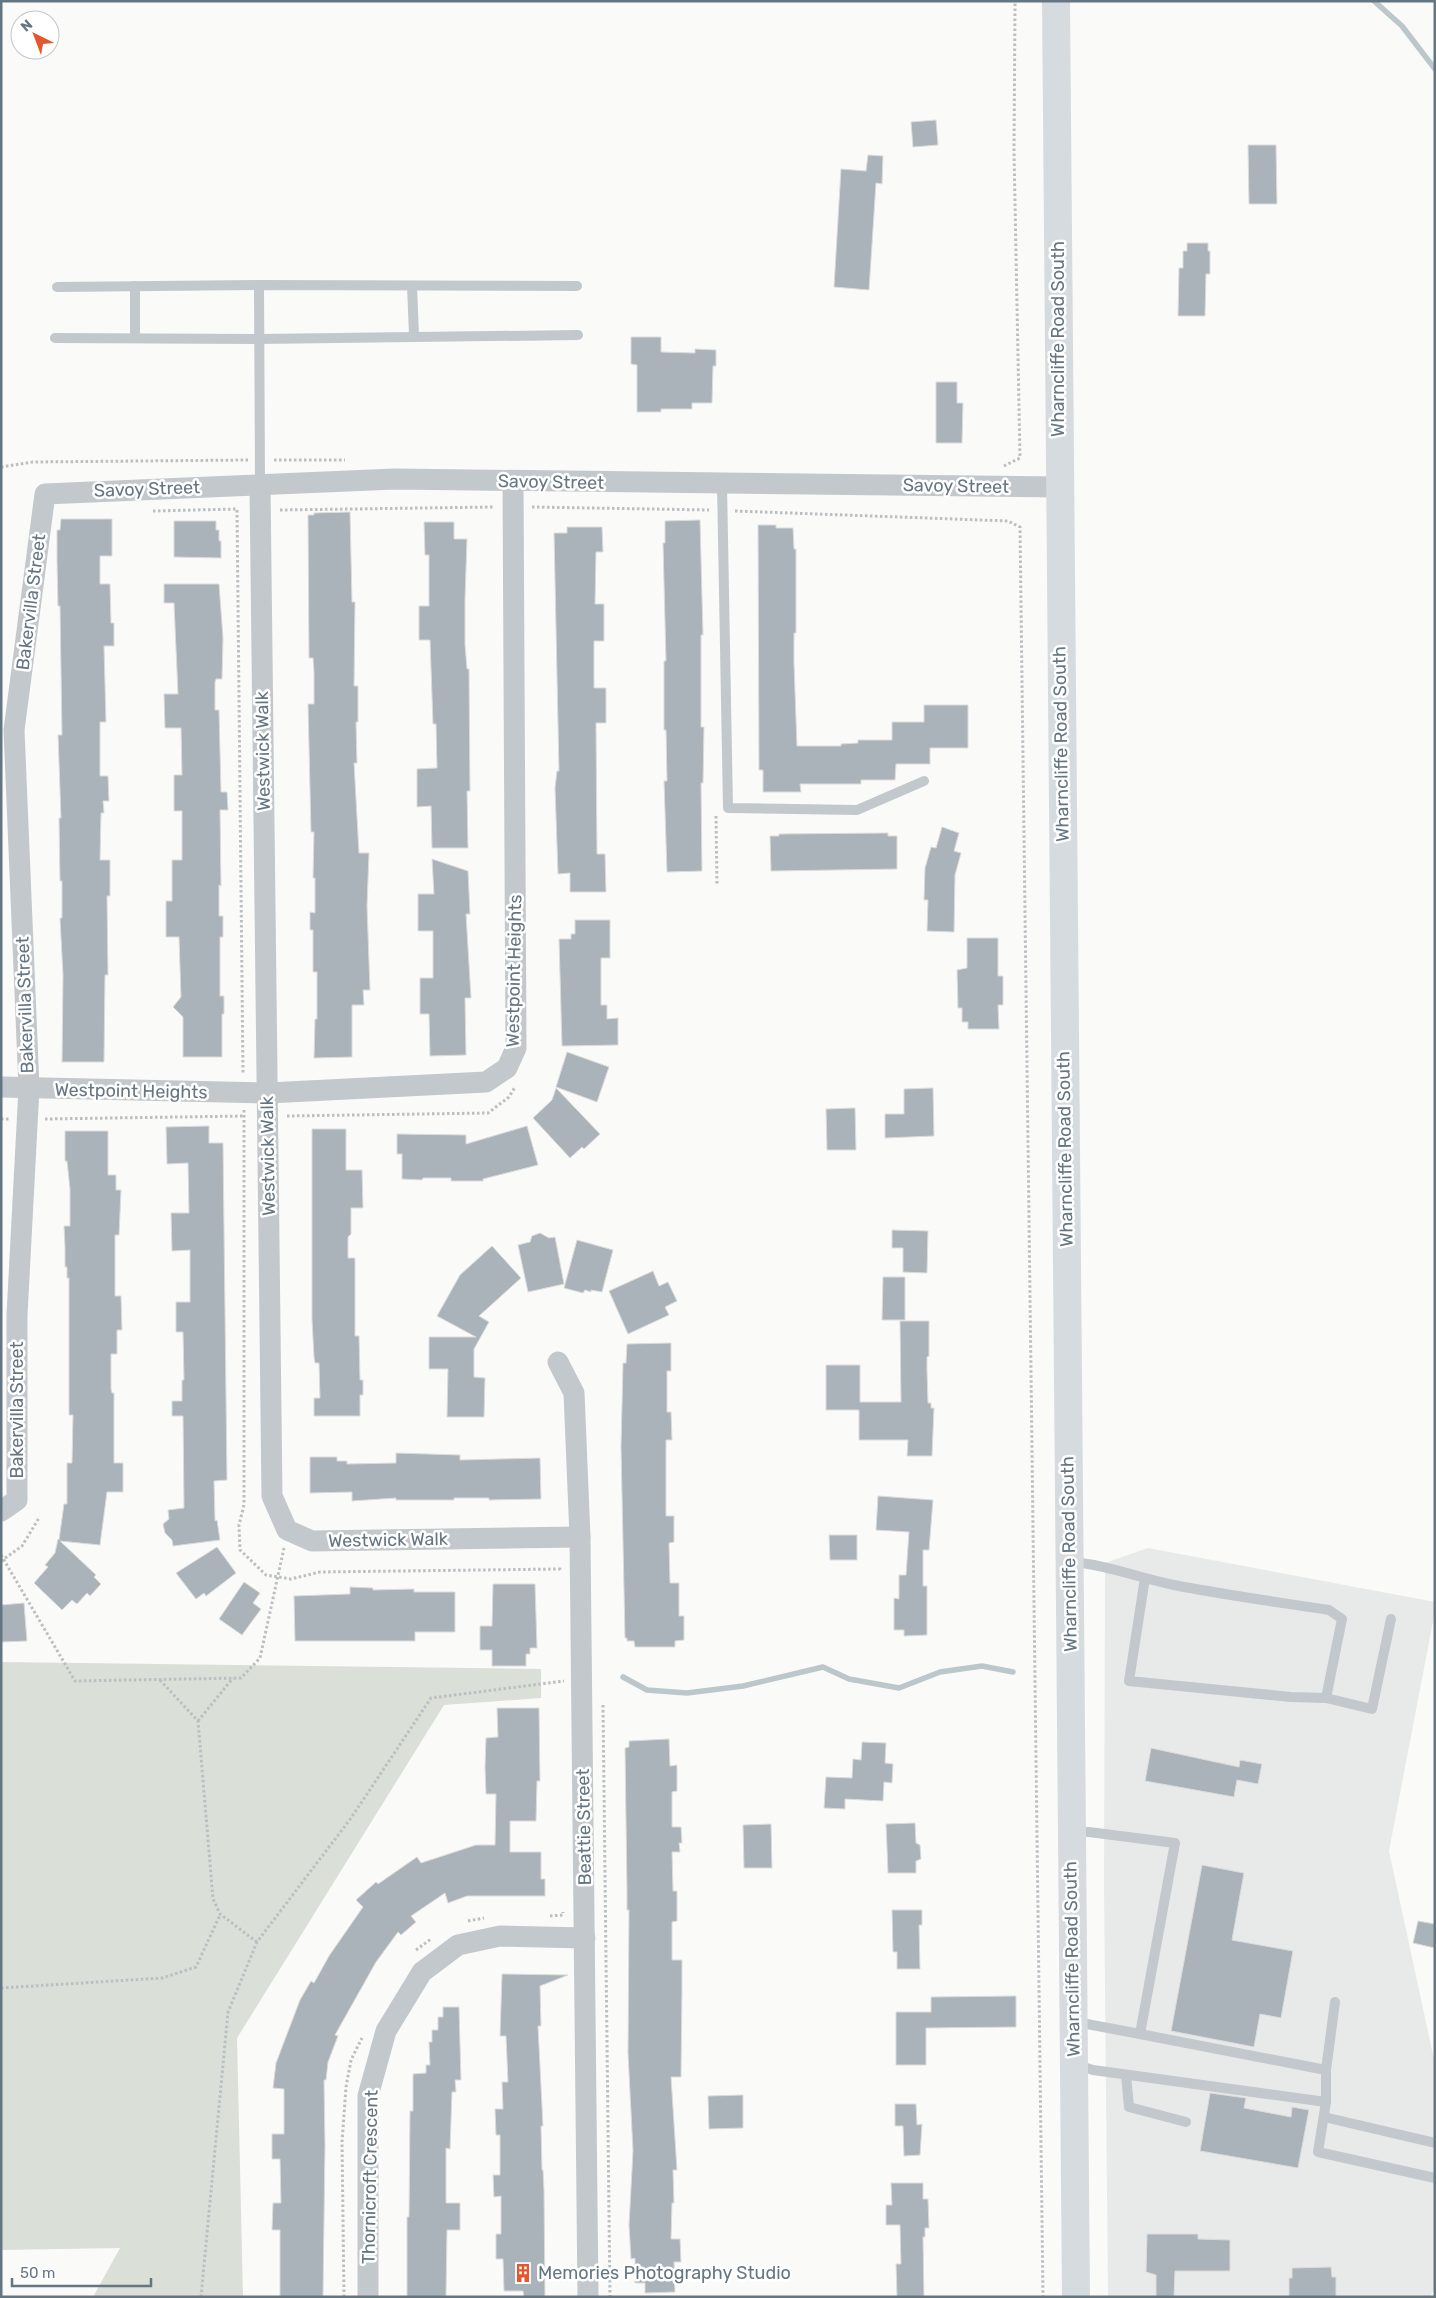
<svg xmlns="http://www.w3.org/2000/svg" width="1436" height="2298" font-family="Rubik,sans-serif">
  <rect width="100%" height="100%" fill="#fafaf8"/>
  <!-- built -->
  <polygon fill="#e8e9e9" points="1148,1548 1435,1602 1435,1611 1389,1851 1435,2064 1435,2287 1430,2297 1108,2297 1104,1888 1105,1563"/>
  <!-- green -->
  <polygon fill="#dadfd7" points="1,1662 541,1669 541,1698 444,1705 237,2038 243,2297 93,2297 120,2248 1,2250"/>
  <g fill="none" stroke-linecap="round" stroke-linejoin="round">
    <!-- stream -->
    <g stroke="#bbc7cb" stroke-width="5.5">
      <polyline points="1374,1 1402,26 1435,69"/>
      <polyline points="623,1677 647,1690 687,1693 743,1686 823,1667 849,1679 899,1688 940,1672 982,1666 1013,1672"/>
    </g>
  </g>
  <!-- building -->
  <g fill="#aab3b9" stroke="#dcdcda">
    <polygon points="936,120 938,145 913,147 911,122"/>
    <polygon points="1248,145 1276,145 1277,204 1249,204"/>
    <polygon points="868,155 883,156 882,184 876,183 869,290 834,287 841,169 866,171"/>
    <polygon points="1187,243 1208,243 1208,251 1210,251 1210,274 1206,274 1205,316 1178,316 1179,268 1183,268 1183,251 1187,251"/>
    <polygon points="631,337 661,337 661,352 695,353 695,349 716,350 716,366 713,366 712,403 692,403 692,409 661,409 661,412 637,412 637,365 631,364"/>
    <polygon points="936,382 957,382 957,403 963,403 962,443 936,443"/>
    <polygon points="350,512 352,602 355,602 354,686 358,686 358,722 356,722 357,763 354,763 359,853 369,853 367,906 370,990 363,990 364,1005 352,1005 352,1057 314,1058 315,1019 317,1019 317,972 313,972 313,930 310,930 310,912 315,913 315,878 313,878 314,832 311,832 308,704 314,704 314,672 313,658 309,658 308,515 314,515 314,513"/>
    <polygon points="61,519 112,519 112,556 100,556 100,584 110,584 111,623 114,623 114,646 104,646 106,722 100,722 100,776 108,776 109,801 103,801 104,813 101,813 100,860 110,860 110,896 107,896 108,975 105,975 104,1062 62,1062 63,975 60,918 62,918 62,881 60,881 59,818 61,818 58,735 62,735 60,606 58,606 57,560 57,530 60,530"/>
    <polygon points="700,520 703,635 701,635 701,727 704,727 703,783 701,783 702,871 667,872 664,781 667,781 666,730 664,730 664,661 666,661 663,543 665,543 665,521"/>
    <polygon points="174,521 216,521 216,530 219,530 219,541 221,541 221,558 174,557"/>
    <polygon points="424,522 454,522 454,539 467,539 465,599 465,645 467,669 469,669 470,791 467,791 468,848 432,848 431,806 417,807 417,769 437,768 436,724 433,724 430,640 419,640 419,606 429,606 429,555 425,555"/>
    <polygon points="758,525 776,525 776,528 793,528 794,549 796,549 796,633 794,633 794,664 797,746 841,746 841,744 858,743 858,740 892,740 892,722 924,722 924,705 968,705 968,748 930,748 930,764 896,764 895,780 861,780 861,784 800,784 801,792 763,792 763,770 759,770"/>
    <polygon points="567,527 602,527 603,552 596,552 595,604 604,604 604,641 594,641 594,688 606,688 606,723 596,723 597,854 605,854 606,892 570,892 570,873 558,874 555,788 557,771 559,771 554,533 567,533"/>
    <polygon points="164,584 219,584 223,638 222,679 216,679 215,682 215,710 219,710 221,792 227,792 228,810 220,810 221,886 219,885 219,916 223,916 223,937 220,937 220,996 224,996 224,1014 222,1014 222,1057 183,1057 183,1017 173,1007 181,997 179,937 166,937 166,901 172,901 172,860 182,860 182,811 174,811 174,775 182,775 181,728 165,728 164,694 178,694 174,603 164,603"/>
    <polygon points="942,827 959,833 954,851 961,853 955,875 954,932 927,931 928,900 924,900 925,868 931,847 936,848"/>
    <polygon points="888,833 888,836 897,836 897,869 771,871 770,836 779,836 779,834"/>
    <polygon points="432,859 468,871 470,914 466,914 471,998 465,998 466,1055 430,1056 429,1014 420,1014 420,978 433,978 433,931 418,931 418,894 434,894"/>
    <polygon points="575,920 610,920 610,958 601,958 601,1005 607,1005 607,1019 618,1018 618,1045 562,1046 559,939 571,939 571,934 575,934"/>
    <polygon points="967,938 998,938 998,976 1003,976 1003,1005 998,1005 999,1029 968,1029 968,1022 962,1022 962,1008 958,1008 957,970 967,968"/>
    <polygon points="567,1052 609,1067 597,1102 556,1087"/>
    <polygon points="556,1088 600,1134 584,1149 582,1147 570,1158 533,1118 552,1100"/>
    <polygon points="933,1088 934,1136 885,1138 885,1114 904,1114 904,1089"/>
    <polygon points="855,1108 856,1150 827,1150 826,1109"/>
    <polygon points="209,1126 209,1143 223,1143 227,1480 214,1481 215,1521 217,1520 220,1540 173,1546 172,1540 165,1533 163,1524 169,1519 168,1510 184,1508 183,1416 172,1416 172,1401 182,1401 182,1380 184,1380 183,1332 176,1332 176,1302 190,1302 190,1250 172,1251 171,1213 189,1213 188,1163 167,1164 166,1127"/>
    <polygon points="527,1126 538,1165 483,1179 483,1181 451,1181 451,1178 423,1178 422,1180 402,1179 402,1154 397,1154 397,1134 466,1135 466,1144"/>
    <polygon points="312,1129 346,1129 346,1170 362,1170 363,1208 351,1208 351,1234 348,1237 348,1258 355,1258 355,1336 359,1336 360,1380 363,1380 363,1395 360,1395 360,1416 314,1416 314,1398 320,1398 319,1363 315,1363 314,1357 312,1319"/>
    <polygon points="65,1131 108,1131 108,1175 116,1175 116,1190 121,1190 119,1235 115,1235 115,1296 121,1296 122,1330 117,1330 117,1354 111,1354 111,1389 112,1393 114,1393 114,1463 123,1463 123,1492 107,1492 100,1545 60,1541 96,1575 94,1577 101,1584 90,1596 87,1593 77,1604 72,1600 62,1610 34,1583 48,1567 45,1565 55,1553 58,1539 59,1540 64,1504 67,1504 67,1463 72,1463 73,1415 69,1415 69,1278 67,1278 67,1267 65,1267 65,1248 64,1226 70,1226 70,1189 67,1161 65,1161"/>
    <polygon points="892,1230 928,1231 927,1273 903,1272 903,1248 892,1248"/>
    <polygon points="540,1233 549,1238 555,1237 564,1284 528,1292 518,1245 530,1242 532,1236"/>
    <polygon points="577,1240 613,1250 602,1292 591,1290 591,1292 585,1290 583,1293 564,1288"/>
    <polygon points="492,1246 521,1278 479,1316 489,1322 474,1349 474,1377 485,1378 484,1417 447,1417 448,1369 429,1369 429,1337 476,1337 437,1316 460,1275"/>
    <polygon points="653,1271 659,1286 668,1282 677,1301 665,1307 669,1315 628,1334 609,1291"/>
    <polygon points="883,1277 905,1277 905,1320 882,1320"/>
    <polygon points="900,1321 929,1321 929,1356 927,1357 927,1371 928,1403 931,1403 931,1408 934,1408 932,1456 907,1456 908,1440 859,1440 859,1410 826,1410 826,1365 860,1365 860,1402 901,1402"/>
    <polygon points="671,1343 671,1371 667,1371 667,1412 671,1412 672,1440 666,1440 666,1516 674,1516 674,1542 669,1543 670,1583 679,1583 679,1616 684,1616 684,1640 675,1641 675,1647 635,1647 634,1641 627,1641 627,1638 625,1638 621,1447 623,1363 626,1363 627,1344"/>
    <polygon points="396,1453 460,1455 460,1460 540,1458 541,1499 489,1500 489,1498 454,1498 454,1500 396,1500 396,1498 352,1501 352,1492 310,1493 310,1457 337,1457 337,1461 347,1461 347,1464 396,1463"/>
    <polygon points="878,1496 933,1500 929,1550 923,1550 923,1586 927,1586 927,1635 904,1636 904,1630 894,1630 894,1598 899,1599 899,1575 906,1575 909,1532 876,1530"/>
    <polygon points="829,1535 857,1535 857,1560 830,1560"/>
    <polygon points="217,1547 236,1573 206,1596 204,1593 196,1599 176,1573"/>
    <polygon points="244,1582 260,1593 253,1603 261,1609 242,1635 219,1619"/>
    <polygon points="493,1584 535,1584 537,1648 530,1648 530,1654 526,1654 526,1666 492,1666 492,1650 480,1650 480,1626 492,1626"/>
    <polygon points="350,1587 373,1588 373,1590 414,1589 414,1592 455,1592 455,1632 415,1632 415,1641 295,1641 294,1596 350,1594"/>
    <polygon points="24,1603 27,1641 1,1642 1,1605"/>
    <polygon points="497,1708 539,1708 540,1781 537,1781 536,1821 510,1821 510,1852 541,1852 541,1879 545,1879 545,1896 467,1896 448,1903 445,1893 411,1916 416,1922 401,1935 398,1932 376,1962 335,2035 338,2036 328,2062 326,2080 324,2080 325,2146 323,2297 280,2297 280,2230 272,2230 273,2203 281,2203 280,2159 272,2159 272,2134 284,2134 284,2089 273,2088 276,2063 300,2000 311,1981 314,1983 329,1956 363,1907 356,1900 376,1882 378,1884 417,1857 421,1863 476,1845 495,1845 496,1794 486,1794 485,1767 486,1738 498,1737"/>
    <polygon points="669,1739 670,1766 677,1765 677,1791 672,1792 672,1827 681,1827 682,1843 679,1843 680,1852 672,1852 673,1891 677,1891 677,1921 672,1922 672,1960 682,1960 682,1990 681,2077 671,2077 677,2170 673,2170 674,2203 672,2203 671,2239 680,2239 681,2262 674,2262 675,2292 645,2293 645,2283 635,2283 635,2258 631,2259 629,2225 633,2151 628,2053 629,1910 627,1910 627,1892 625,1748 629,1747 629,1741"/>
    <polygon points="862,1742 886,1743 885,1763 893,1764 892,1783 884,1782 883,1801 845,1799 845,1809 824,1808 826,1777 852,1778 853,1759 861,1760"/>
    <polygon points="1151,1748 1239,1767 1240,1760 1262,1764 1258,1784 1237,1780 1234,1797 1145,1781"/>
    <polygon points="915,1823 916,1843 920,1845 921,1859 916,1861 916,1873 888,1873 886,1824"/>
    <polygon points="771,1824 772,1868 744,1868 743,1825"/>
    <polygon points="1202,1865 1244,1873 1232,1940 1293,1951 1281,2018 1260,2014 1254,2047 1171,2031"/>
    <polygon points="892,1910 922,1910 922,1925 919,1925 920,1969 897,1969 897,1952 893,1952"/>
    <polygon points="1418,1921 1435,1924 1435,1948 1413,1943"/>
    <polygon points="502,1974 568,1975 540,1986 541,2026 538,2026 543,2126 541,2126 542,2170 543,2170 544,2190 545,2297 524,2297 523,2291 504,2291 503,2259 496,2259 496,2234 501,2234 501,2196 494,2197 493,2175 500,2175 500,2135 496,2135 495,2109 503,2109 502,2082 508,2082 506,2036 500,2036"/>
    <polygon points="1016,1996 1016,2027 926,2028 926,2065 896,2065 896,2012 931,2012 931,1997"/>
    <polygon points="443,2007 459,2007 461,2080 455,2080 456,2092 452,2092 450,2149 446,2148 446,2203 460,2203 460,2230 447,2230 446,2297 407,2297 407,2217 409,2217 410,2111 413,2111 413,2074 426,2073 426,2065 430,2065 429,2042 432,2042 432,2030 438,2030 438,2017 443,2017"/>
    <polygon points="1210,2093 1246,2098 1244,2108 1291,2117 1292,2107 1309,2110 1298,2168 1200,2151"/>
    <polygon points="743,2095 743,2128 709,2129 708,2096"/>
    <polygon points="895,2104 916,2104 917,2125 922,2124 920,2155 904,2156 903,2126 895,2126"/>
    <polygon points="891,2183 923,2183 923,2199 928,2199 929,2228 925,2228 925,2237 923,2237 924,2297 897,2297 896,2264 901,2264 900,2225 886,2225 886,2205 892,2205"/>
    <polygon points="1147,2234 1198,2234 1198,2239 1230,2240 1230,2271 1175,2271 1174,2297 1156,2297 1156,2275 1146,2272"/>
    <polygon points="1331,2267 1332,2277 1336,2277 1336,2297 1289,2297 1289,2278 1292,2278 1292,2268"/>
  </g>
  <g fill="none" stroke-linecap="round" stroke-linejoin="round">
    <!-- path -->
    <g stroke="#bbbfc2" stroke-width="3" stroke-dasharray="2.5 2.5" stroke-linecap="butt">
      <polyline points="274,460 345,460"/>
      <polyline points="1004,466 1020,458 1014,152 1015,1"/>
      <polyline points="1,467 33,462 248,460"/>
      <polyline points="532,507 709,510"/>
      <polyline points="280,510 494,507"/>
      <polyline points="153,511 237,509 243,1074"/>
      <polyline points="735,511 1008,521 1020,527 1043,2297"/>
      <polyline points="716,816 717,885"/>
      <polyline points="244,1110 244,1505 239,1525 240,1550 266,1575 291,1579 320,1572 560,1569 560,1571"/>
      <polyline points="287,1116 488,1113 509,1097 515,1087"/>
      <polyline points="1,1119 9,1119"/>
      <polyline points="45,1119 244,1116"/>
      <polyline points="1,1555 75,1681 241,1678 260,1658 284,1548"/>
      <polyline points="1,1561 22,1546 39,1518"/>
      <polyline points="160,1680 198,1721 213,1899 220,1914 257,1942"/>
      <polyline points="603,1705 610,2297"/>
      <polyline points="198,1721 233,1678"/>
      <polyline points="550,1916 563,1915 563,1912"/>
      <polyline points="468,1921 484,1918"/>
      <polyline points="416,1950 431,1939"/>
      <polyline points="1,1988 162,1978 196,1967 220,1915"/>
      <polyline points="201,2297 228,2012 257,1942 351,1818 431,1698 564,1681"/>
      <polyline points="344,2297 342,2142 346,2087 351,2060 362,2038"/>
    </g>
    <!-- lane -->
    <g stroke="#c3c8cc" stroke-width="10">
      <polyline points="135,286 135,338"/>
      <polyline points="412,286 414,335"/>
      <polyline points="57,287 259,285"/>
      <polyline points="55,338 259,339 578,335"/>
      <polyline points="722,484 728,808 857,810 924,781"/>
      <polyline points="260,485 259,285 577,286"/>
      <path d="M1070,1562c35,2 69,16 104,23 51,10 103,17 155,25l13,9 -16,79 -35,-1 -162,-16 16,-103"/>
      <polyline points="1326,1698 1372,1709 1391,1619"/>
      <polyline points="1072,1832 1089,1832 1175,1843 1140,2034 1076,2022"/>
      <polyline points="1140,2034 1326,2070 1335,2002"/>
      <polyline points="1077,2065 1093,2070 1326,2102"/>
      <polyline points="1326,2070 1326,2102 1318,2152 1435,2178"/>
      <polyline points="1126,2075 1129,2107 1186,2122"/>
      <polyline points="1324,2117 1435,2143"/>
    </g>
    <!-- street -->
    <g stroke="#c3c8cc" stroke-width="21">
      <polyline points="260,485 272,1496 287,1530 312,1541 580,1537"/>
      <polyline points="1,1087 268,1093 486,1082 507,1068 516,1048 513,482"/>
      <polyline points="558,1362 574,1393 580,1537 588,2297"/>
      <polyline points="1,1511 17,1500 17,1315 29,1088 14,730 45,494 395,479 1058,487"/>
      <polyline points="368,2297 368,2096 386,2031 422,1972 458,1945 500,1936 585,1938"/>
    </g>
    <!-- secondary -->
    <polyline stroke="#d6dbdf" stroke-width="28" points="1056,1 1076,2297"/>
  </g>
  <!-- icons -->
  <defs>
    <g id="building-bare" transform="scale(1.5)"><path d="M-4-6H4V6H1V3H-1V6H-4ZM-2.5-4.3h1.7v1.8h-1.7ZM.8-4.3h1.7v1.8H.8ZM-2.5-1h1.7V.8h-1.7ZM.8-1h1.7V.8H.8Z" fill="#e4572e" stroke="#fff" stroke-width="2.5" paint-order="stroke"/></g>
  </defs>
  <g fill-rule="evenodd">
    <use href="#building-bare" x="523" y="2273"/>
  </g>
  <g text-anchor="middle" stroke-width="5" stroke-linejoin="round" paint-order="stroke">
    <!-- street labels -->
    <g font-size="18" fill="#657683" stroke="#fff">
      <text transform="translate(1058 339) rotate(-90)" y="6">Wharncliffe Road South</text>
      <text transform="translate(551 482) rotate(1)" y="6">Savoy Street</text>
      <text transform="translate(956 486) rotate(1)" y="6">Savoy Street</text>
      <text transform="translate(147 489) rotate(-2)" y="6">Savoy Street</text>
      <text transform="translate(31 602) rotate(-83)" y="6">Bakervilla Street</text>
      <text transform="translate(1061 744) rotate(-91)" y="6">Wharncliffe Road South</text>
      <text transform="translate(263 751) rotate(-91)" y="6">Westwick Walk</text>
      <text transform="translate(514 971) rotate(-89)" y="6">Westpoint Heights</text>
      <text transform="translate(25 1005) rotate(-92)" y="6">Bakervilla Street</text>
      <text transform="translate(131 1091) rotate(1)" y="6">Westpoint Heights</text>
      <text transform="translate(1065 1149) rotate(-91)" y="6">Wharncliffe Road South</text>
      <text transform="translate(268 1156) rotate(-91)" y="6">Westwick Walk</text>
      <text transform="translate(17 1410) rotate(-90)" y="6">Bakervilla Street</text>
      <text transform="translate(388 1540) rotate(-1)" y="6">Westwick Walk</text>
      <text transform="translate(1069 1554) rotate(-91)" y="6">Wharncliffe Road South</text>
      <text transform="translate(584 1827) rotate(-91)" y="6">Beattie Street</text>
      <text transform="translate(1072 1959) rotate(-91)" y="6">Wharncliffe Road South</text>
      <text transform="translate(370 2177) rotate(-89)" y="6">Thornicroft Crescent</text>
    </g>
    <!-- poi labels -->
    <g font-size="18" fill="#657683" stroke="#fff" text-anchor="start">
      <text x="538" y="2279">Memories Photography Studio</text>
    </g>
  </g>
  <!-- border -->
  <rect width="1436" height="2298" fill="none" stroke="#657683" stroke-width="5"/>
  <!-- north arrow -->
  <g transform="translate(35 35) rotate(318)"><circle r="24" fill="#ffffff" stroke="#c1c8cd"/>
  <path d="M0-4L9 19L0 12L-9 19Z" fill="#e4572e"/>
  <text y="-8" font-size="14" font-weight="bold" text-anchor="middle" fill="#657683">N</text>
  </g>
  <!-- scale -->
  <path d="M12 2278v8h139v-8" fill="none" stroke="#657683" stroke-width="2.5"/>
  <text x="20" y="2278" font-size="15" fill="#657683" stroke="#ffffff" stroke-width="4" paint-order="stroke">50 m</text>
</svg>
